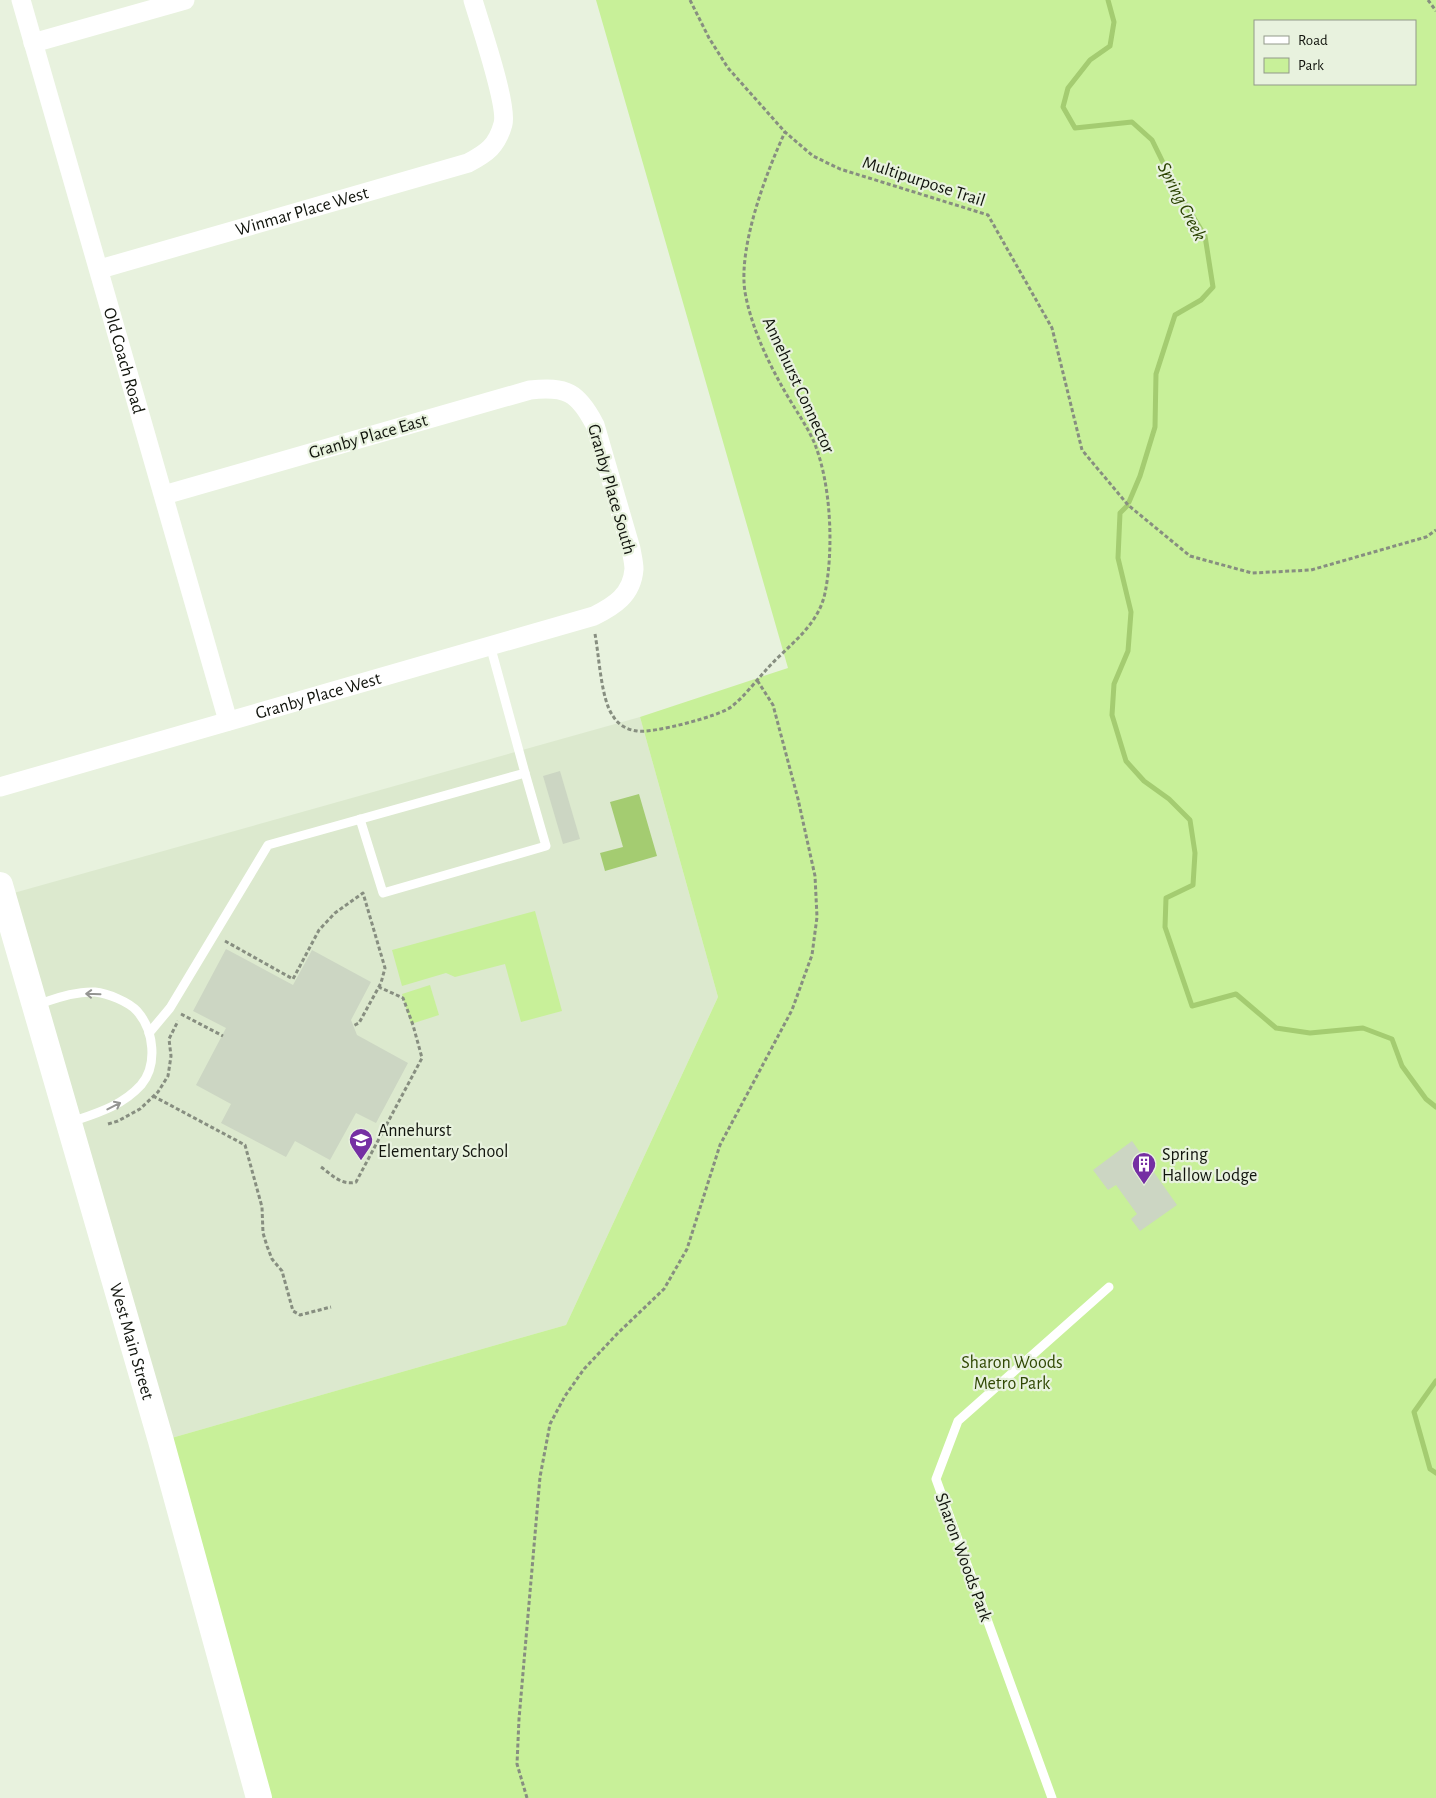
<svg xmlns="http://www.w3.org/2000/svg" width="1436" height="1798" font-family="'Alegreya Sans',sans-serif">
  <rect width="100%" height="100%" fill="#e8f2de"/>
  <!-- built -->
  <polygon fill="#dce9ce" points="640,717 718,997 566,1325 161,1441 3,896"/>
  <!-- green -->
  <g fill="#c8f099" fill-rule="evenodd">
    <path d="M596,0h840v1798h-1177l-98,-357 405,-116 152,-328 -78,-280 148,-49zM1255,21h160v63h-160z"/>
    <polygon points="535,911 562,1011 521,1022 505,964 455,977 446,973 402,986 392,950"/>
    <polygon points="430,985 439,1015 411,1024 402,994"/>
  </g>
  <!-- water -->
  <polygon fill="#a4cc71" points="639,794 657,856 605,871 600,853 623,847 610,802"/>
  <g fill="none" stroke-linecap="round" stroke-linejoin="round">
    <!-- stream -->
    <g stroke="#a4cc71" stroke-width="5">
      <polyline points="1108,0 1114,22 1110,46 1090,60 1068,88 1063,107 1075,128 1132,122 1152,140 1174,185 1205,236 1213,287 1201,300 1175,315 1156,374 1155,427 1140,476 1129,502"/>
      <polyline points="1127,506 1120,513 1118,558 1131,612 1128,651 1114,684 1112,715 1126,761 1144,781 1169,799 1190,820 1195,853 1193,885 1166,898 1165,927 1192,1006 1236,994 1276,1028 1310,1033 1363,1028 1392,1039 1402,1066 1426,1099 1436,1107"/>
      <polyline points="1436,1381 1414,1412 1430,1469 1436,1473"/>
    </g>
  </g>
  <!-- building -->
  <g fill="#ccd6c3">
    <polygon points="560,771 580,839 563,844 543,776"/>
    <polygon points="226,949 293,985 312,950 371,982 351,1020 357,1035 408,1063 376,1123 356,1113 330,1160 295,1141 286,1157 221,1123 231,1104 196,1085 226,1028 193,1011"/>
    <polygon points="1132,1141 1177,1205 1140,1231 1131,1219 1137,1214 1116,1185 1108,1190 1093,1170"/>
  </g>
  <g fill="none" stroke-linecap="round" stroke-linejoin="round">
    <!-- path -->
    <g stroke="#878e80" stroke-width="3" stroke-dasharray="4 2.5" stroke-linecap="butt">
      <polyline points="690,0 709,38 728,68 785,132 813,156 840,169 988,215 1052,328 1082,450 1128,505 1190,556 1252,573 1311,570 1426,537 1436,530"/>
      <polyline points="1428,0 1436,11"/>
      <path d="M595,634c4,21 6,66 18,82 5,9 15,14 24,15 14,3 83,-15 94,-24 13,-10 24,-25 35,-37 21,-24 52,-43 59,-77 9,-44 6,-110 -11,-151 -8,-18 -20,-34 -30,-52 -17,-30 -33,-64 -39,-98 -7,-45 21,-119 40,-160"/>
      <polyline points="225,941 293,979 319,930 335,913 363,893 385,968 381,983 359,1023 353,1026"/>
      <polyline points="181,1014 223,1036"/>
      <polyline points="153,1096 245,1145 262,1207 263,1233 267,1246 272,1259 282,1271 293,1311 300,1315 331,1307"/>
      <polyline points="108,1124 118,1121 140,1109 158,1092 168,1076 171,1056 169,1039 178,1021"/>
      <path d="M321,1167c11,8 21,19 35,15l66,-124 -9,-33 -10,-27 -24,-11"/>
      <polyline points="527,1798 517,1764 519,1719 540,1477 550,1424 565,1396 584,1369 618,1333 664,1289 687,1249 720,1145 792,1010 812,955 817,917 815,876 798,799 773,705 757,680"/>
    </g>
    <!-- lane -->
    <g stroke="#fff" stroke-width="9">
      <polyline points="360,819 383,893 546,846 525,773"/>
      <path d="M36,1005c19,-6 39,-14 59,-13 12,1 34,10 42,19 17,19 21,54 4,74 -19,21 -44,28 -70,37"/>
      <polyline points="149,1033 170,1008 268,845 525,773 490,645"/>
      <polyline points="1052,1798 936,1479 958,1421 1109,1287"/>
    </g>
    <!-- street -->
    <g stroke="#fff" stroke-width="19">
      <path id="s1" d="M21,0l207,721"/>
      <polyline points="33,43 185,0"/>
      <path id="s2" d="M100,269l368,-106c19,-10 29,-17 35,-39 5,-19 -23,-100 -30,-124"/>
      <path id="s3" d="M0,787l594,-171c20,-10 38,-21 40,-47 0,-6 -2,-14 -3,-20l-36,-124c-17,-33 -29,-39 -65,-35l-366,105"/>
    </g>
    <!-- secondary -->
    <path stroke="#fff" stroke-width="26" id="s4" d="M0,885l161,556 98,357"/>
  </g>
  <!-- one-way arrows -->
  <defs><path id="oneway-shaft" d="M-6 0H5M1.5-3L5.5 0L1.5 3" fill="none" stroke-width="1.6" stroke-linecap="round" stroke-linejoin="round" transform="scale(1.25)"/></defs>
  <g stroke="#949592">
    <use href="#oneway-shaft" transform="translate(93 994) rotate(-178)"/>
    <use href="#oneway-shaft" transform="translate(114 1106) rotate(-27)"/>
  </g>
  <!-- icons -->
  <defs>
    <g id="school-pin" transform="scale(1.25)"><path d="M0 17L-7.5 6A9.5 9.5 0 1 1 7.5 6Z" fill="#752fa3" stroke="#e8f2de"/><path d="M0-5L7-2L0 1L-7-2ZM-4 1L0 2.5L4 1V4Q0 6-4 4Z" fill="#fff"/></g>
    <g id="building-pin" transform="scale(1.25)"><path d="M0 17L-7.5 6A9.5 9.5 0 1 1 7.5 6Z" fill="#752fa3" stroke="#e8f2de"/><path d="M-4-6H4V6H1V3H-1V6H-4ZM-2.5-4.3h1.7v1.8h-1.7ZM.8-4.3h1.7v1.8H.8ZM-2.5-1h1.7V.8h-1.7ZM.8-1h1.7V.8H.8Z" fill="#fff"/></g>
  </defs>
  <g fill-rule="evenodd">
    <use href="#school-pin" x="361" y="1140"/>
    <use href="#building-pin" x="1144" y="1164"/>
  </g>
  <g text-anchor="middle" stroke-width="4.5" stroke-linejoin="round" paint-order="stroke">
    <!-- street labels -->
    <g font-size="18" fill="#11140d" stroke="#e8f2de">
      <text transform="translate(924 181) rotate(18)" y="6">Multipurpose Trail</text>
      <text dy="6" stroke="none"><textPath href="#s2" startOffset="210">Winmar Place West</textPath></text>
      <text dy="6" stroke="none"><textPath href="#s1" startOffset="375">Old Coach Road</textPath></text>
      <text transform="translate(799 385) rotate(65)" y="6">Annehurst Connector</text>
      <text transform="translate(368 436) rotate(-16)" y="6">Granby Place East</text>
      <text transform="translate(612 489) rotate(74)" y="6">Granby Place South</text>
      <text dy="6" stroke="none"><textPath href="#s3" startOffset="331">Granby Place West</textPath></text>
      <text dy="6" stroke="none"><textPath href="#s4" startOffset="475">West Main Street</textPath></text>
      <text transform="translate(964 1557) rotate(70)" y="6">Sharon Woods Park</text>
    </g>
    <!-- poi labels -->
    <g font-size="18" fill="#11140d" stroke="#e8f2de" text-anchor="start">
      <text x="378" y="1136">Annehurst<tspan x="378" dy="21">Elementary School</tspan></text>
      <text x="1162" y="1160">Spring<tspan x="1162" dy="21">Hallow Lodge</tspan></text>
    </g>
    <!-- park labels -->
    <g font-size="18" fill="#304803" stroke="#e8f2de">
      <text x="1012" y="1368">Sharon Woods<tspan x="1012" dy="21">Metro Park</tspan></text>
    </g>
    <!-- water labels -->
    <g font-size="19" font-style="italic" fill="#2a4200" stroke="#e8f2de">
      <text transform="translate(1183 201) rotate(63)" y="7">Spring Creek</text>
    </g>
  </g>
  <!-- legend -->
  <rect x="1254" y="20" width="162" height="65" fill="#e8f2de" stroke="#92998a"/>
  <rect x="1264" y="36" width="25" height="8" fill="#ffffff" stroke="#92998a"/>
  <text x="1298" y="45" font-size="15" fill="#11140d">Road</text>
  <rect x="1264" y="58" width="25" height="15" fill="#c8f099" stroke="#92998a"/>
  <text x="1298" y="70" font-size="15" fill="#11140d">Park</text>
</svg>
